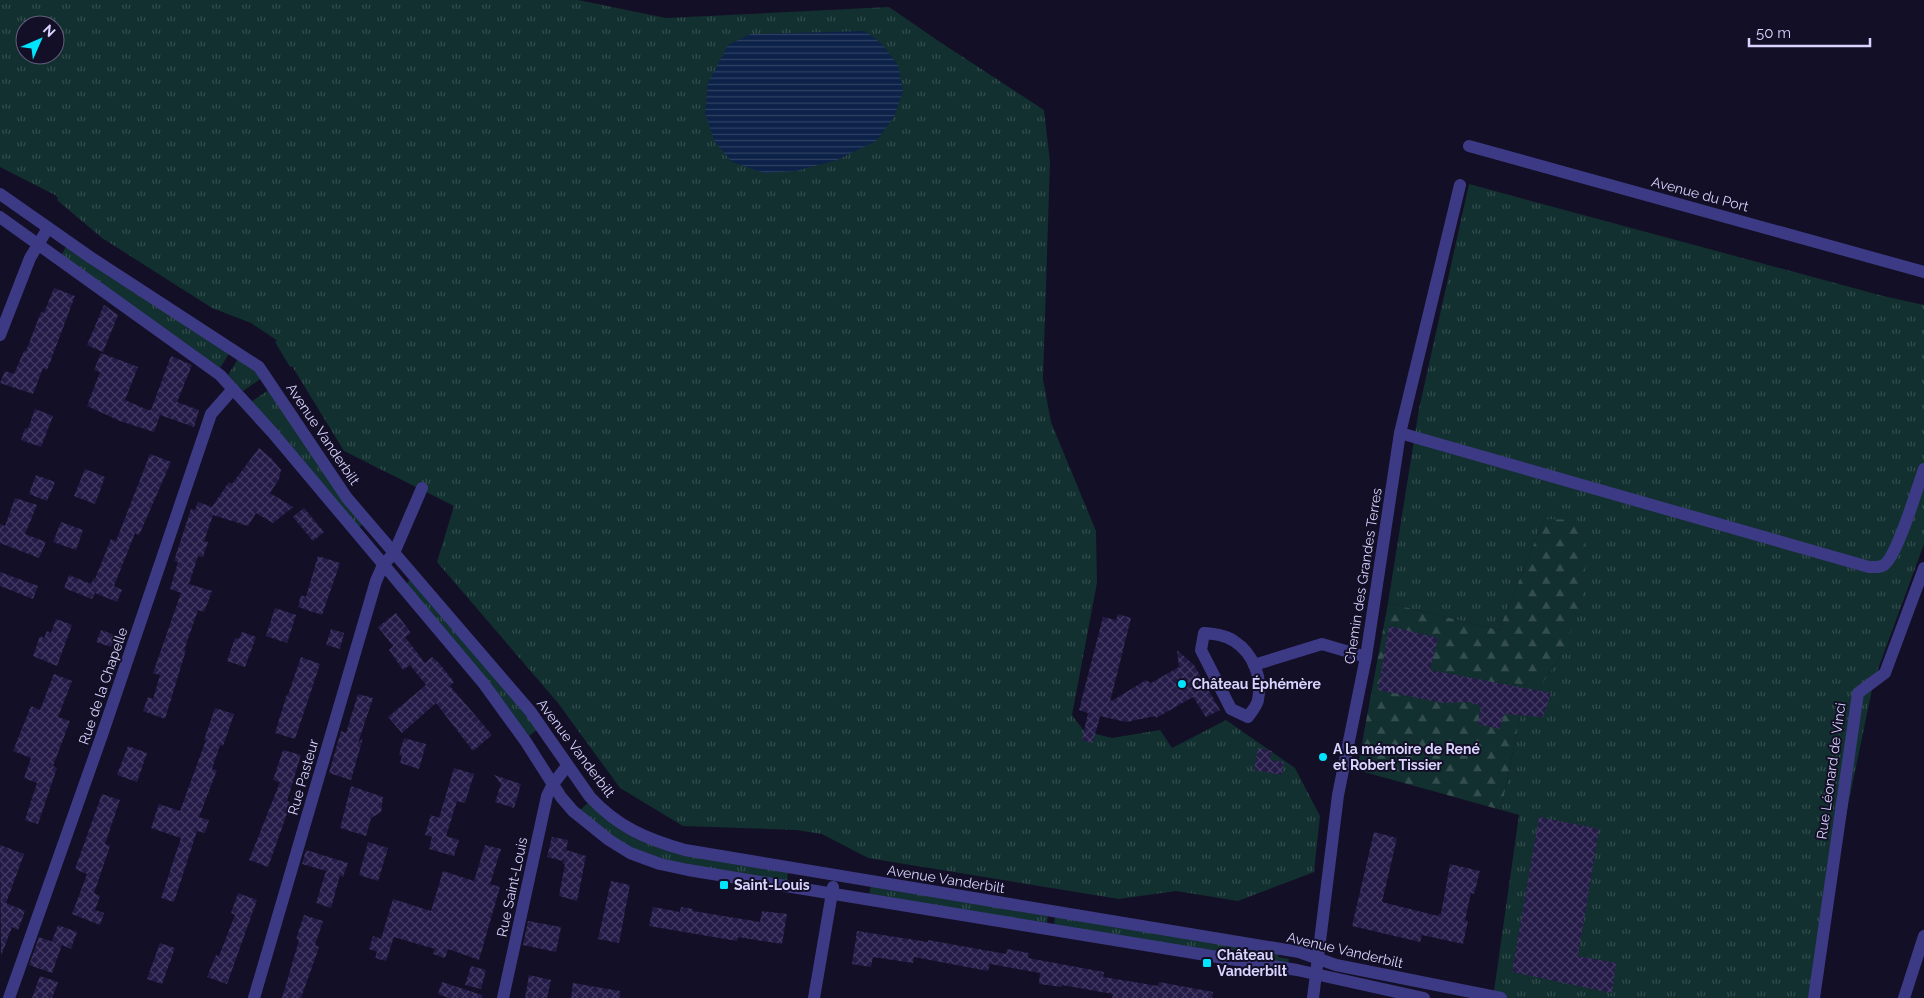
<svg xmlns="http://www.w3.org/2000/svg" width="1924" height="998" font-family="Raleway,sans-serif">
  <defs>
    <pattern id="grass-tufts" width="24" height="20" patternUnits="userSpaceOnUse" patternTransform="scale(1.25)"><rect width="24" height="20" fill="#12302f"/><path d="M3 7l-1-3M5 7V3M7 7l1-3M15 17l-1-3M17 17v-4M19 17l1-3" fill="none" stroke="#344d4e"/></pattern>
    <pattern id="forest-firs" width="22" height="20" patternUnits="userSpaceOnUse" patternTransform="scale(1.25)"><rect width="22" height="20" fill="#12302f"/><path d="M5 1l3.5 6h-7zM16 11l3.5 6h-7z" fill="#344d4e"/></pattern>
    <pattern id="water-rules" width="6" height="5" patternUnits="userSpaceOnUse" patternTransform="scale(1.25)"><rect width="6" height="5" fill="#0c2248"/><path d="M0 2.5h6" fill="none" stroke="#2f4163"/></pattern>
    <pattern id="building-cross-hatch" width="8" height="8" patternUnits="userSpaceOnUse" patternTransform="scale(1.25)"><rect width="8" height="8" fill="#241b47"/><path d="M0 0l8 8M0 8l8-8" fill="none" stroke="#433b63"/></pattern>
  </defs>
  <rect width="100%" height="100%" fill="#130f26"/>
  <!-- grass -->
  <g fill="url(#grass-tufts)" fill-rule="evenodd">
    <path d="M0,0h578l88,18 223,-11 51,35 104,68 6,52 -7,217 8,43 45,109 1,52 -25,132 12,16 28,7 48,-8 12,18 54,-28 69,48 25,48 -6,56 -76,29 -62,-10 -57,8 -251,-41 -46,-24 -26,-4 -113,-4 -63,-38 -62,-85 -121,-141 17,-56 -110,-55 -52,-85 -2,1 -15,-25 2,-1 -2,-2 -24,-16 -39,-15 -110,-70 -45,-38 1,-2 -3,-3 -55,-28zM25,25h30v30h-30z"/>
    <polygon points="1469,184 1883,296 1924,305 1924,544 1874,680 1808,998 1493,998 1519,815 1501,810 1520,717 1562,654 1544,519 1499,630 1388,603 1419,409"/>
    <polygon points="66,247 230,352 220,368 61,255"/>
    <polygon points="239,357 262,378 243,391 228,375"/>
    <polygon points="270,389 363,524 358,528 252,401"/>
    <polygon points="410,580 538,729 529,736 406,584"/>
    <path d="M588,803c22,22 45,36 75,46l125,23 -1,9 -106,-17 -41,-12 -28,-16 -32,-26z"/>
    <polygon points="871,886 1048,915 1047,924 869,894"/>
    <polygon points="1055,916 1279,953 1278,957 1289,959 1288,964 1054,925"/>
  </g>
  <!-- forest -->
  <polygon fill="url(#forest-firs)" points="1544,519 1578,520 1587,550 1582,603 1562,654 1520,717 1501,810 1357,770 1388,603 1499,630"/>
  <!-- water -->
  <polygon fill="url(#water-rules)" points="865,31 882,44 898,65 903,91 894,117 876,141 837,160 796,171 764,173 732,162 715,142 705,113 708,83 728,45 751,34"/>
  <!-- building -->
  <g fill="url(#building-cross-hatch)">
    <polygon points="54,288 75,296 47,370 43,368 33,394 0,383 5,371 14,374 24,351 26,351 41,312 44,313"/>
    <polygon points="104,305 118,315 103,352 87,345"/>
    <polygon points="101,353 138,367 125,400 148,410 151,410 171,356 192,365 177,402 199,410 194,427 160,415 154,432 120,421 87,406 100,372 94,370"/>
    <polygon points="35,409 53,416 41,447 21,440 25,428 28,429"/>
    <polygon points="259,448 271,458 281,470 279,479 270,493 293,507 273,523 256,513 248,526 213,515 204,541 208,542 203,557 198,556 189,584 212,591 204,612 198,610 184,650 186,650 165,719 143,711 148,697 153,699 160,675 153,673 181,593 170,589 178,562 174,561 191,509 195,510 198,502 212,507 229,482 232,484"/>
    <polygon points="150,454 171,462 139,535 135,533 114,586 122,590 117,602 95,593 92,599 64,588 69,575 91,584 94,578 95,579 111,539 116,541"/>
    <polygon points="85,469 105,477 95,504 74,496"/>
    <polygon points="36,475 55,482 47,501 29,494"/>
    <polygon points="15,498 37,505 25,534 46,542 39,558 0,543 0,524 5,526"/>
    <polygon points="304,508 324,532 313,541 293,517"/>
    <polygon points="61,522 83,530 76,550 53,542"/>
    <polygon points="318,556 340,563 322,615 298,607 301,595 306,597"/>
    <polygon points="0,572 38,586 33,599 0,586"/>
    <polygon points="275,608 296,615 287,643 266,636"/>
    <polygon points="396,613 411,633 405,637 425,663 432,657 439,663 454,682 450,686 492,735 473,751 436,703 402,733 388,717 426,685 410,665 403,670 389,650 393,646 378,627"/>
    <polygon points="1118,614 1131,618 1110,702 1146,680 1151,683 1179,667 1177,650 1194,665 1220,710 1206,717 1193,697 1156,718 1155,716 1126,722 1100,716 1093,743 1082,740 1088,713 1079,710 1103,617 1116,620"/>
    <polygon points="56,619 72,625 57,666 33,656 40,636 44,638 47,631 51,633"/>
    <polygon points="1389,626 1438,638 1430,670 1551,693 1543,717 1504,714 1500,729 1478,724 1481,706 1468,702 1443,703 1378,690"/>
    <polygon points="331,629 344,633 340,649 326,645"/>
    <polygon points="101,630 115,635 111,647 96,642"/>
    <polygon points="242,632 256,637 245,667 227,661 235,638 239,639"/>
    <polygon points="301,657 320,664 295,739 275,733 287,694 288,695"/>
    <polygon points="54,674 72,681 58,717 70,721 53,766 57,768 38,824 25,820 37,783 24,778 31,758 13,751 31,706 40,710"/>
    <polygon points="358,694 373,698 358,743 363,738 351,780 329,773 341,731 346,733"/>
    <polygon points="215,708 234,714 223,746 220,745 212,769 217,770 199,817 209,820 205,833 197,831 174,902 161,898 181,838 151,828 159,804 180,811 206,740 204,740"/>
    <polygon points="404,738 426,744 419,769 400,763 402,756 399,755"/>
    <polygon points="128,746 147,753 137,782 117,775"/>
    <polygon points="1258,748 1272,751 1270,760 1284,762 1282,775 1254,770"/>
    <polygon points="283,750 301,755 287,801 290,802 288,811 268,867 249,860 280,782 273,780"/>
    <polygon points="454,768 474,774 465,803 457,801 446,836 459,840 454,856 429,849 432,837 425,835 431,815 439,818"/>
    <polygon points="494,775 521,784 514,808 495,802 501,784"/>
    <polygon points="351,786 383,797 381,812 371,818 366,836 340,828"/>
    <polygon points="102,794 120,800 105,844 110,846 94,893 100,896 95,910 104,913 100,925 72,914 87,874 75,869"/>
    <polygon points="1539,817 1599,829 1578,956 1616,963 1612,993 1512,972"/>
    <polygon points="1374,832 1397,838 1382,902 1438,916 1439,914 1441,914 1450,864 1480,871 1474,894 1471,893 1465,920 1468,921 1463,944 1422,935 1420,942 1352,926"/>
    <polygon points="552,837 568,840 566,850 586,856 577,901 559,896 565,864 563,863 564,857 563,861 547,857"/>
    <polygon points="368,842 388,848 378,881 359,875"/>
    <polygon points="0,845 24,854 6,903 25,911 18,930 12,927 1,956"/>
    <polygon points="485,845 501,849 490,884 500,887 479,960 448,949 445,958 433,954 435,949 394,937 386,961 375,958 377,952 369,949 373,936 381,939 393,899 431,911 443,871 474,881"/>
    <polygon points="306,850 348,863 343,877 340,875 331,908 316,903 326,871 302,864"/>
    <polygon points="611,881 630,885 619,943 598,939"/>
    <polygon points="238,893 257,900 227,984 207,977 216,955 219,956 235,915 231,913"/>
    <polygon points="653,907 680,912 681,907 693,909 693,911 760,922 762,911 787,914 782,944 738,937 737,941 649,926"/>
    <polygon points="304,915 323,921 315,945 319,947 301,998 282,998 299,940 296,939"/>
    <polygon points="528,921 561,927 556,952 523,945"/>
    <polygon points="58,925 77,932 71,949 62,945 52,973 29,965 39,937 59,944 52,941"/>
    <polygon points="857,931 928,942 928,940 1006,954 1007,949 1029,953 1028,958 1104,972 1103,977 1158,986 1159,982 1213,992 1212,998 1112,998 1113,994 1062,985 1062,987 1039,984 1040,973 990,964 988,971 914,957 913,963 873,957 871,967 852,964"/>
    <polygon points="160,943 175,948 162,984 147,979"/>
    <polygon points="471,966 486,970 481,989 465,985"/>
    <polygon points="529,975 551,980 547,998 525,998"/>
    <polygon points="40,976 58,982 52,998 32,998"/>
    <polygon points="442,982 482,995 482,998 449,998 438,994"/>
    <polygon points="573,983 620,991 620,998 571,998"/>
  </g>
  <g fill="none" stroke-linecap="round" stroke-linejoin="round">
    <!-- minor -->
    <g stroke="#3d3a85" stroke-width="12">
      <polyline points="1469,146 1924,272"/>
      <path d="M0,194l90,63 169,110 88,131 183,213 60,86c28,30 56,42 95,53l614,102 37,13 165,33"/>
      <polyline points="0,217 220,375 272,432 484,684 526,742 561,797 573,811 609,840 630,853 660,864 688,870 1297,970 1424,998"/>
      <polyline points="0,335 30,258 48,228"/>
      <path d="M1400,433l469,134c5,0 10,1 15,-2 14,-10 33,-77 40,-96"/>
      <path d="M1204,633c10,1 21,2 30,8 19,12 29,37 24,59 -1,6 -7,12 -10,17l-17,-8 -30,-59z"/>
      <polyline points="1254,665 1322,644 1366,657"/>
      <polyline points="9,998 102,735 211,414 233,389"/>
      <polyline points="254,998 376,581 383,565 394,553 422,488"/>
      <polyline points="503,998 547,796 553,784 567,766"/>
      <polyline points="814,998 833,887"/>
      <polyline points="1313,998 1338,795 1366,657 1400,433 1460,185"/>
      <polyline points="1814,998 1858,693 1885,673 1924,568"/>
      <polyline points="1904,998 1924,936"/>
    </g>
  </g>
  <!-- markers -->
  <g fill="#00e5ff" stroke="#130f26" stroke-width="2">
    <circle cx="1182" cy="684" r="5"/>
    <circle cx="1323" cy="757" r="5"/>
    <rect x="719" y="880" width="10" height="10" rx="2.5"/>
    <rect x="1202" y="958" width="10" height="10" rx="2.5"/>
  </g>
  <g text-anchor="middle" stroke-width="4" stroke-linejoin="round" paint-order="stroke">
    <!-- street labels -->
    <g font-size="14" fill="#d9d4ff" stroke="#130f26">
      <text transform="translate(1700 194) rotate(15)" y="5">Avenue du Port</text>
      <text transform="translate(323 434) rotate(56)" y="5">Avenue Vanderbilt</text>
      <text transform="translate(1363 576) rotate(-81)" y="5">Chemin des Grandes Terres</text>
      <text transform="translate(103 686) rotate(-71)" y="5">Rue de la Chapelle</text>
      <text transform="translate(576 748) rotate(53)" y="5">Avenue Vanderbilt</text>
      <text transform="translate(1831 771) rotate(-82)" y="5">Rue Léonard de Vinci</text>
      <text transform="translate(303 777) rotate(-74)" y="5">Rue Pasteur</text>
      <text transform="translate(946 879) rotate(9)" y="5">Avenue Vanderbilt</text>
      <text transform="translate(512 887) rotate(-78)" y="5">Rue Saint-Louis</text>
      <text transform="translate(1345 950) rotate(13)" y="5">Avenue Vanderbilt</text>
    </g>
    <!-- poi labels -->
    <g font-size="14" font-weight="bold" fill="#d9d4ff" stroke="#130f26" text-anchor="start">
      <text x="1192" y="689">Château Éphémère</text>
      <text x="1333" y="754">A la mémoire de René<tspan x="1333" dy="16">et Robert Tissier</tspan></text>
      <text x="734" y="890">Saint-Louis</text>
      <text x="1217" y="960">Château<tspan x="1217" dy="16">Vanderbilt</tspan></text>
    </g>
  </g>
  <!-- north arrow -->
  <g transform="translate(40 40) rotate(45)"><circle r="24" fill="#130f26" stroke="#625e7d"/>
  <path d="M0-4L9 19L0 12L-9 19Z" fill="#00e5ff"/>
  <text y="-8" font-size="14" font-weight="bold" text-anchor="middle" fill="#d9d4ff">N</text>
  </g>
  <!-- scale -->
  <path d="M1749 38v8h121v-8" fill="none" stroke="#d9d4ff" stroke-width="2.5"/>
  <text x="1756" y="38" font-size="15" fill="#d9d4ff" stroke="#130f26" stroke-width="4" paint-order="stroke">50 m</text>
</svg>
